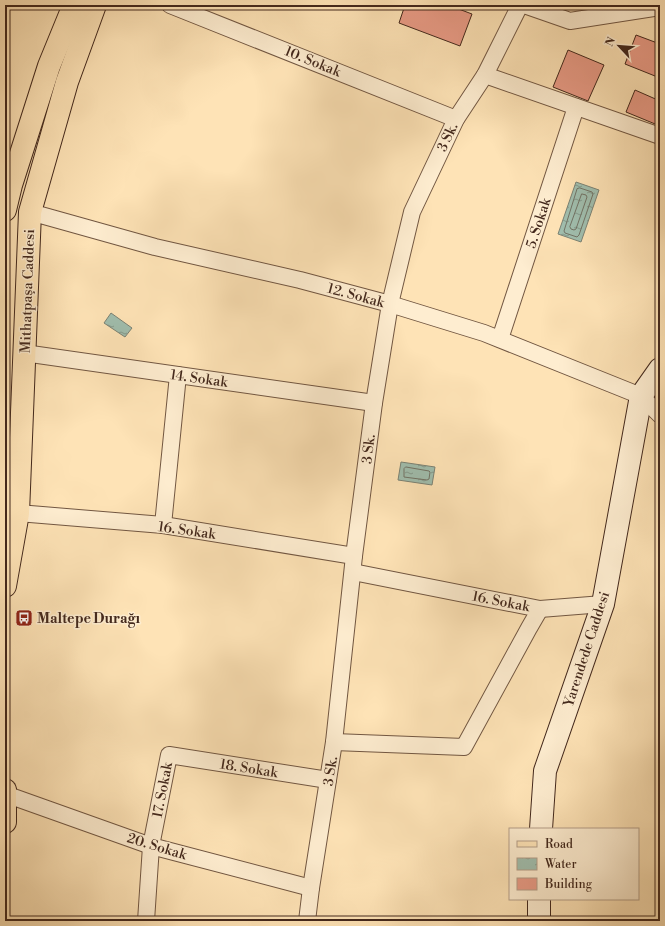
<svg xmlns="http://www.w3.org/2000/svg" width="665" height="926" font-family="'Libre Bodoni',serif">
  <defs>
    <pattern id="water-ripples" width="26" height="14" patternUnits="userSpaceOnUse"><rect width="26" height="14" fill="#a0beae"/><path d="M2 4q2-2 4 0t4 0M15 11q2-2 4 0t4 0" fill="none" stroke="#849a8d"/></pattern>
  </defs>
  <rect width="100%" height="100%" fill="#fee3b6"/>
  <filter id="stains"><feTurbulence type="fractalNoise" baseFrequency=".005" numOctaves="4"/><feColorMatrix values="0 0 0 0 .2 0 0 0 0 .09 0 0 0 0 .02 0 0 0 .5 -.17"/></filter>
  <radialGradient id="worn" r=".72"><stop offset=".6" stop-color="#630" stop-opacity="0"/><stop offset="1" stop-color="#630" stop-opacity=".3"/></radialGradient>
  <!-- water -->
  <g fill="url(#water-ripples)" stroke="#7b8274">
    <polygon points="576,182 599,190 581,242 558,234"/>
    <polygon points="111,313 132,328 125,337 104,323"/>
    <polygon points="401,462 435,467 432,485 398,480"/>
  </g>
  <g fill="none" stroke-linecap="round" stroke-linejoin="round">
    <!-- shore -->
    <g stroke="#727365" stroke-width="1">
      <polygon points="580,188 592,192 593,194 579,235 577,237 565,233 564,231 577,189"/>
      <polygon points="582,194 586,195 587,197 576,229 574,230 571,229 570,227"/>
      <polygon points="406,467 429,471 430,472 429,479 427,480 404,477 404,469"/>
    </g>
  </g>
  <!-- building -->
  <g fill="#e99b86" stroke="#43281c">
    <polygon points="405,5 448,5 472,14 460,46 399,23"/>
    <polygon points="636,35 660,44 660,78 625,64"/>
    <polygon points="568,50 604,65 588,101 553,87"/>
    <polygon points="635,90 660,101 660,126 626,112"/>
  </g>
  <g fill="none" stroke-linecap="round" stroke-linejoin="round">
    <!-- street casing -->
    <g stroke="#725742" stroke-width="18">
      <g id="street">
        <polyline points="170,5 456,119"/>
        <polyline points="524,5 570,21 660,7"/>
        <polyline points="485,75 660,136"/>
        <polyline points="30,212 155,247 300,280 390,304 484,333 641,396 660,415"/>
        <polyline points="500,339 576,107"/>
        <polyline points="24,353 374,403"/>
        <polyline points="18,513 163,525 354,556"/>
        <polyline points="163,525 178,375"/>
        <polyline points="353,572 540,609 603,604"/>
        <polyline points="334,742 464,747 529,628 540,609"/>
        <polyline points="5,794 151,846 311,888"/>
        <polyline points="146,921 151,846 169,755 328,780"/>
        <polyline points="307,921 311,888 334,742 354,556 374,403 390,304 412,212 456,119 485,75 520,5"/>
      </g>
    </g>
    <!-- secondary casing -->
    <g stroke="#43281c" stroke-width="24">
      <g id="secondary">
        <polyline points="541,829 545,771 603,604 641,396 660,369"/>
        <polyline points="539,921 539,899"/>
      </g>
    </g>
    <!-- primary casing -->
    <g stroke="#43281c" stroke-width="24">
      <g id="primary">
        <polyline points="5,210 11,185 49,66 74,5"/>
        <polyline points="5,586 18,513 30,212 67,82 95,5"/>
        <polyline points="5,790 5,822"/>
      </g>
    </g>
    <!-- street -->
    <use href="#street" stroke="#feedd0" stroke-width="16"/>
    <!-- secondary -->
    <use href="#secondary" stroke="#feedd0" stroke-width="22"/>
    <!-- primary -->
    <use href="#primary" stroke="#fee3b6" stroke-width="22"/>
  </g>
  <!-- icons -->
  <defs>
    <g id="bus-square" transform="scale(0.9)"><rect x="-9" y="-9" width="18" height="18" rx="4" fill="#8f2418" stroke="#feedd0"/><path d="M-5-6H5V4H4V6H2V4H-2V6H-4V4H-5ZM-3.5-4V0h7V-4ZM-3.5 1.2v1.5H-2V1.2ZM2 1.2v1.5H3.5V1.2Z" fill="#fff"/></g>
  </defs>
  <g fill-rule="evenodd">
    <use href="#bus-square" x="24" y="618"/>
  </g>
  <g text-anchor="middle" stroke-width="3" stroke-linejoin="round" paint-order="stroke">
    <!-- street labels -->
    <g font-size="14" fill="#43281c" stroke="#feedd0">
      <text transform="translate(313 61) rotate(22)" y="5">10. Sokak</text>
      <text transform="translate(447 137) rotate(-65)" y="5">3 Sk.</text>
      <text transform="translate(538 223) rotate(-72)" y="5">5. Sokak</text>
      <text transform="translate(27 291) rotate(-88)" y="5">Mithatpaşa Caddesi</text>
      <text transform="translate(356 295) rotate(15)" y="5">12. Sokak</text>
      <text transform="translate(199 378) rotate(8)" y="5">14. Sokak</text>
      <text transform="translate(368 449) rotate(-83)" y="5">3 Sk.</text>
      <text transform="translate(187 530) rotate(8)" y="5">16. Sokak</text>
      <text transform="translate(501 601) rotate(11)" y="5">16. Sokak</text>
      <text transform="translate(586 649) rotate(-72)" y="5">Yarendede Caddesi</text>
      <text transform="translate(249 768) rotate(9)" y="5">18. Sokak</text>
      <text transform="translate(330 771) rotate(-81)" y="5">3 Sk.</text>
      <text transform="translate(162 790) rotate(-79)" y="5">17. Sokak</text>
      <text transform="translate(157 846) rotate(17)" y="5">20. Sokak</text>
    </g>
    <!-- poi labels -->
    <g font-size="14" font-weight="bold" fill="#43281c" stroke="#feedd0" text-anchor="start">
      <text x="37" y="623">Maltepe Durağı</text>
    </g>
  </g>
  <!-- margin -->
  <rect width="665" height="926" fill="none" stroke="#fee3b6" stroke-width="20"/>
  <rect x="6" y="6" width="653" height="914" fill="none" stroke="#43281c" stroke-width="2"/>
  <rect x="10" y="10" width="645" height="906" fill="none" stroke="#43281c"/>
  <!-- legend -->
  <rect x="509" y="828" width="130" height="72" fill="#feedd0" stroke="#b39e88"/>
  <rect x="517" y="841" width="20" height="6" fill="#fee3b6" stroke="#b39e88"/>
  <text x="545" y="848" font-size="12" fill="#43281c">Road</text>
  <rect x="517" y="858" width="20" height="12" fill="url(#water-ripples)" stroke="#b39e88"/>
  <text x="545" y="868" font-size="12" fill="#43281c">Water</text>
  <rect x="517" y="878" width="20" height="12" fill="#e99b86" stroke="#b39e88"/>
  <text x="545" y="888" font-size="12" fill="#43281c">Building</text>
  <!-- north arrow -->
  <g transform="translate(619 46) rotate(296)" stroke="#feedd0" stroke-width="3" paint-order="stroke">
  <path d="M0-3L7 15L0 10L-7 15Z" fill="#43281c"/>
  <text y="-6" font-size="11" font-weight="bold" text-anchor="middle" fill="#43281c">N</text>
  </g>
  <rect width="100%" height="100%" filter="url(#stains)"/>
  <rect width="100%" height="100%" fill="url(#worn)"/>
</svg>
